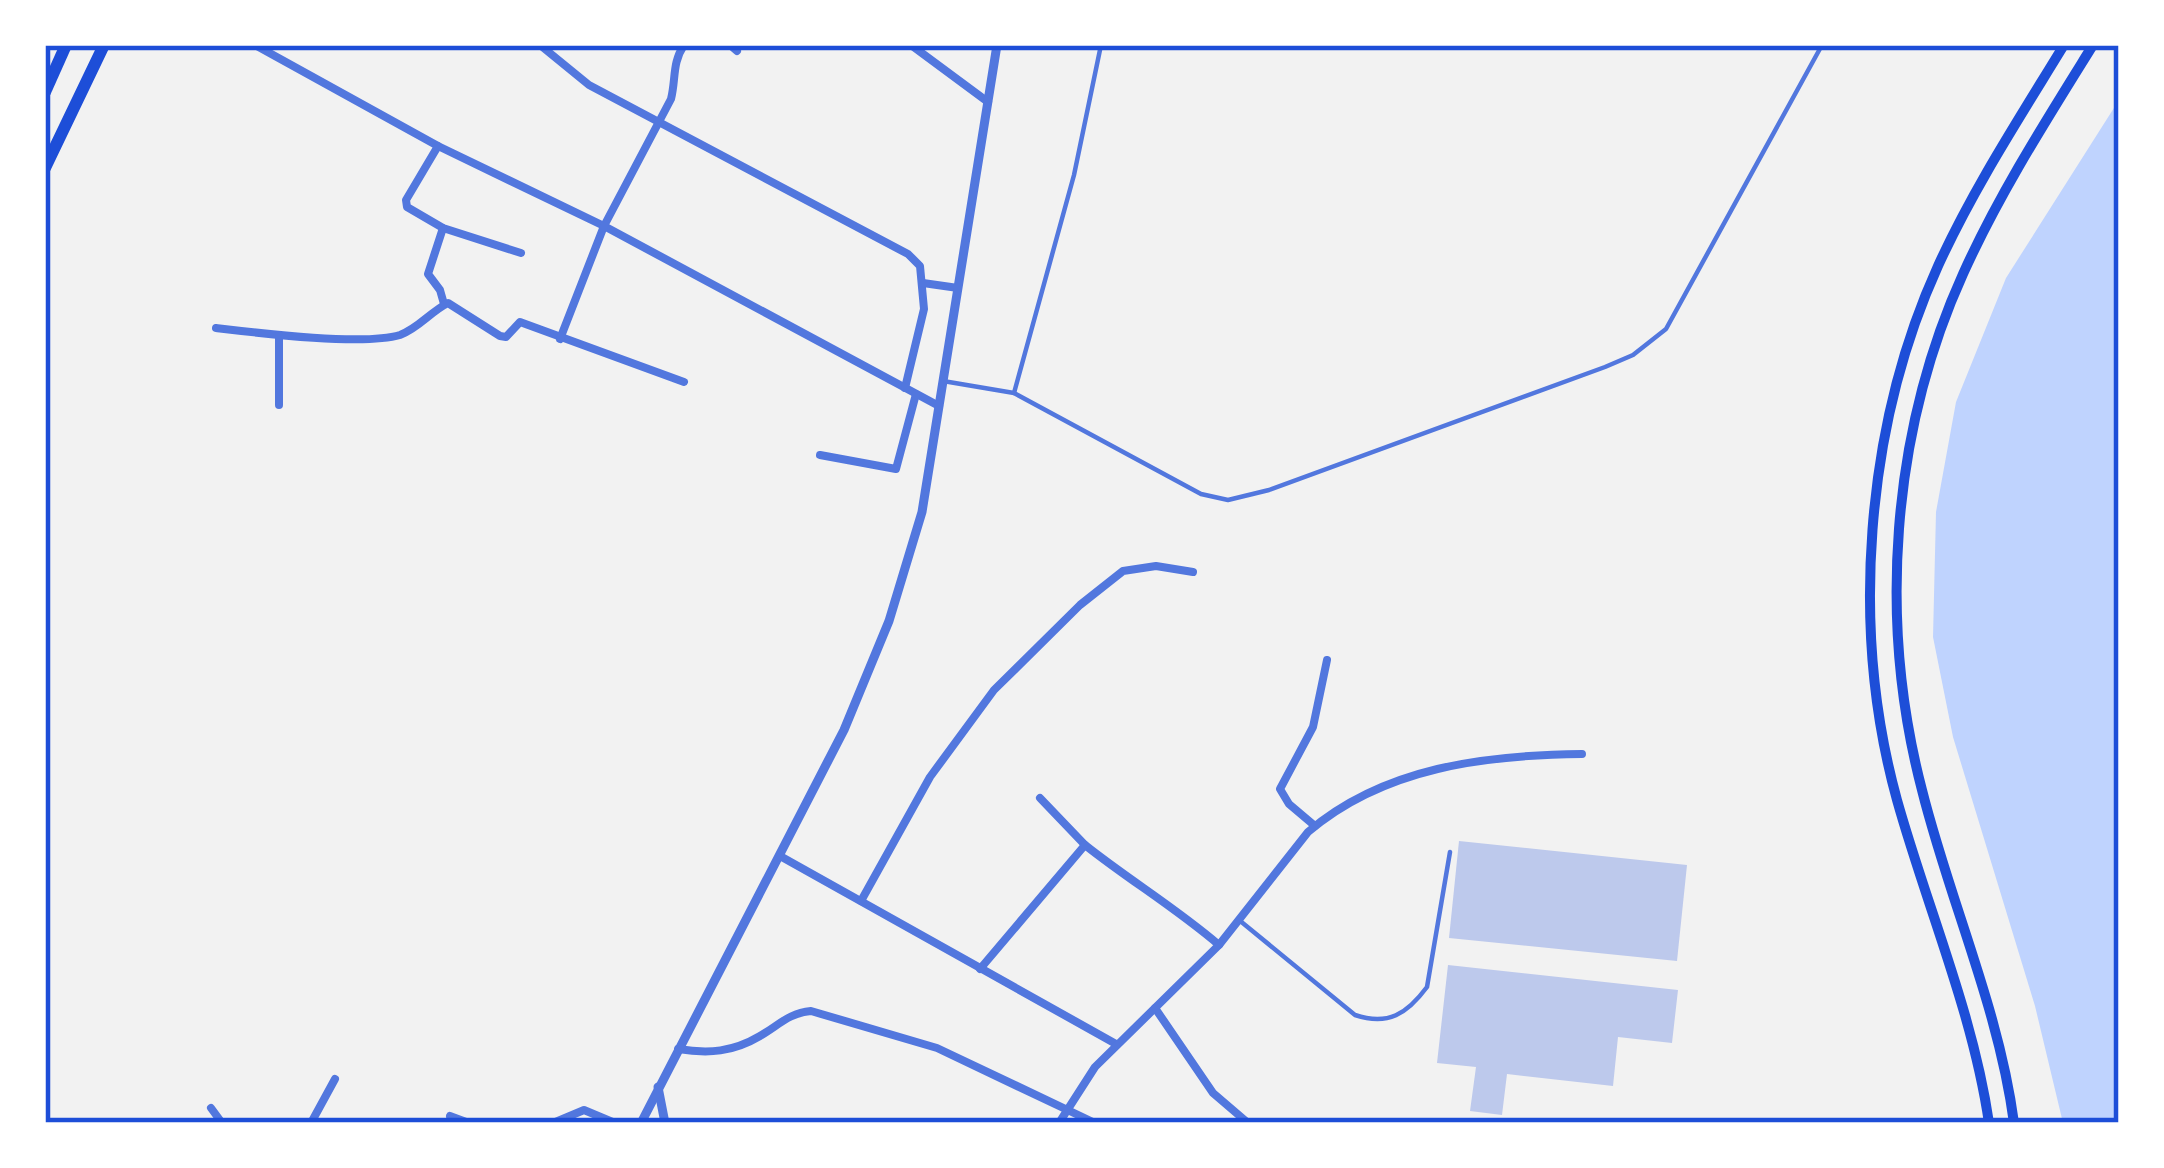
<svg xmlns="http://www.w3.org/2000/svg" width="2164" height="1168" font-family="Inter,sans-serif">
  <rect width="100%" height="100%" fill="#f2f2f2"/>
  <!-- water -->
  <polygon fill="#bfd3fe" points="2119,100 2119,1123 2063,1123 2035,1006 1953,737 1933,637 1936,512 1956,402 2006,278"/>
  <!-- building -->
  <g fill="#bdc9ec">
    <polygon points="1459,841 1687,865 1677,961 1449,938"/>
    <polygon points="1448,965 1678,990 1672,1043 1618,1037 1613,1086 1507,1074 1502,1115 1470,1111 1476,1067 1437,1063"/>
  </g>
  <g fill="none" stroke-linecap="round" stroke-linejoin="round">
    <!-- service -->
    <g stroke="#5277de" stroke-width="4.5">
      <polyline points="943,381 1014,393 1074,175 1101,45"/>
      <polyline points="1014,393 1201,494 1228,500 1269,490 1605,367 1633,355 1666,329 1822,45"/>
      <path d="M1239,920l116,95c33,11 52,-1 72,-28l23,-135"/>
    </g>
    <!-- minor -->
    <g stroke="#5277de" stroke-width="8">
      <polyline points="255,45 438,146 604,226 939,406"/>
      <polyline points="540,45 589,85 908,254 920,266 924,309 905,388"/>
      <polyline points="730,45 737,51"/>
      <polyline points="911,45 988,102"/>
      <polyline points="438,146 406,200 407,207 443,228 521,253"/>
      <polyline points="443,228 428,274 440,290 444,304"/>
      <polyline points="923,283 958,288"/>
      <path d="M216,328c42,5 147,18 184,7 19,-7 30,-23 48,-32l52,33 6,1 14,-15 164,60"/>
      <path d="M560,339l44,-113 67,-127c5,-20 1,-36 13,-54"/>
      <polyline points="279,405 279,335"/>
      <polyline points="820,455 896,469 916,394"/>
      <polyline points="1040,798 1085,845"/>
      <polyline points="1315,826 1289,804 1280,789 1313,727 1327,660"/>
      <polyline points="780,856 1116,1044"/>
      <polyline points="861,901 930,777 994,690 1080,605 1123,571 1156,566 1193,572"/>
      <path d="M980,969l105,-124c44,35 91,63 134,100"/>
      <polyline points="1155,1008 1213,1093 1248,1123"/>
      <path d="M678,1049c31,5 55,3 82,-13 19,-11 29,-23 51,-25l126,37 158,75"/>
      <polyline points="211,1108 222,1123"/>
      <polyline points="450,1116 469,1123"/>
      <polyline points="311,1123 335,1079"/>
      <polyline points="534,1123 553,1123 584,1110 615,1123"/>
      <path d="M1059,1123l36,-56 124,-122 89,-113c76,-65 178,-77 274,-78"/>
    </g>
    <!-- tertiary -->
    <g stroke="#5277de" stroke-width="9">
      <polyline points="658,1087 665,1123"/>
      <polyline points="641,1123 844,730 889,621 922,512 997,45"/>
    </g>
    <!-- secondary -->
    <g stroke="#1d4ed8" stroke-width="10">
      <path d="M1989,1123c-16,-110 -62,-216 -92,-323 -47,-170 -32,-373 41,-534 35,-77 82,-149 126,-221"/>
      <path d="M2014,1123c-15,-114 -64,-221 -92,-333 -44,-168 -31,-357 41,-516 36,-80 84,-155 130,-229"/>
    </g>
    <!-- primary -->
    <g stroke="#1d4ed8" stroke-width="12">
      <polyline points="45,92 66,45"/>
      <polyline points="45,168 104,45"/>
    </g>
  </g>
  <!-- border -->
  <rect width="2164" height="1168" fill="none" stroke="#ffffff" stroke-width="96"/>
  <rect x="48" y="48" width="2068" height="1072" fill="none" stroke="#1d4ed8" stroke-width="4.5"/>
</svg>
